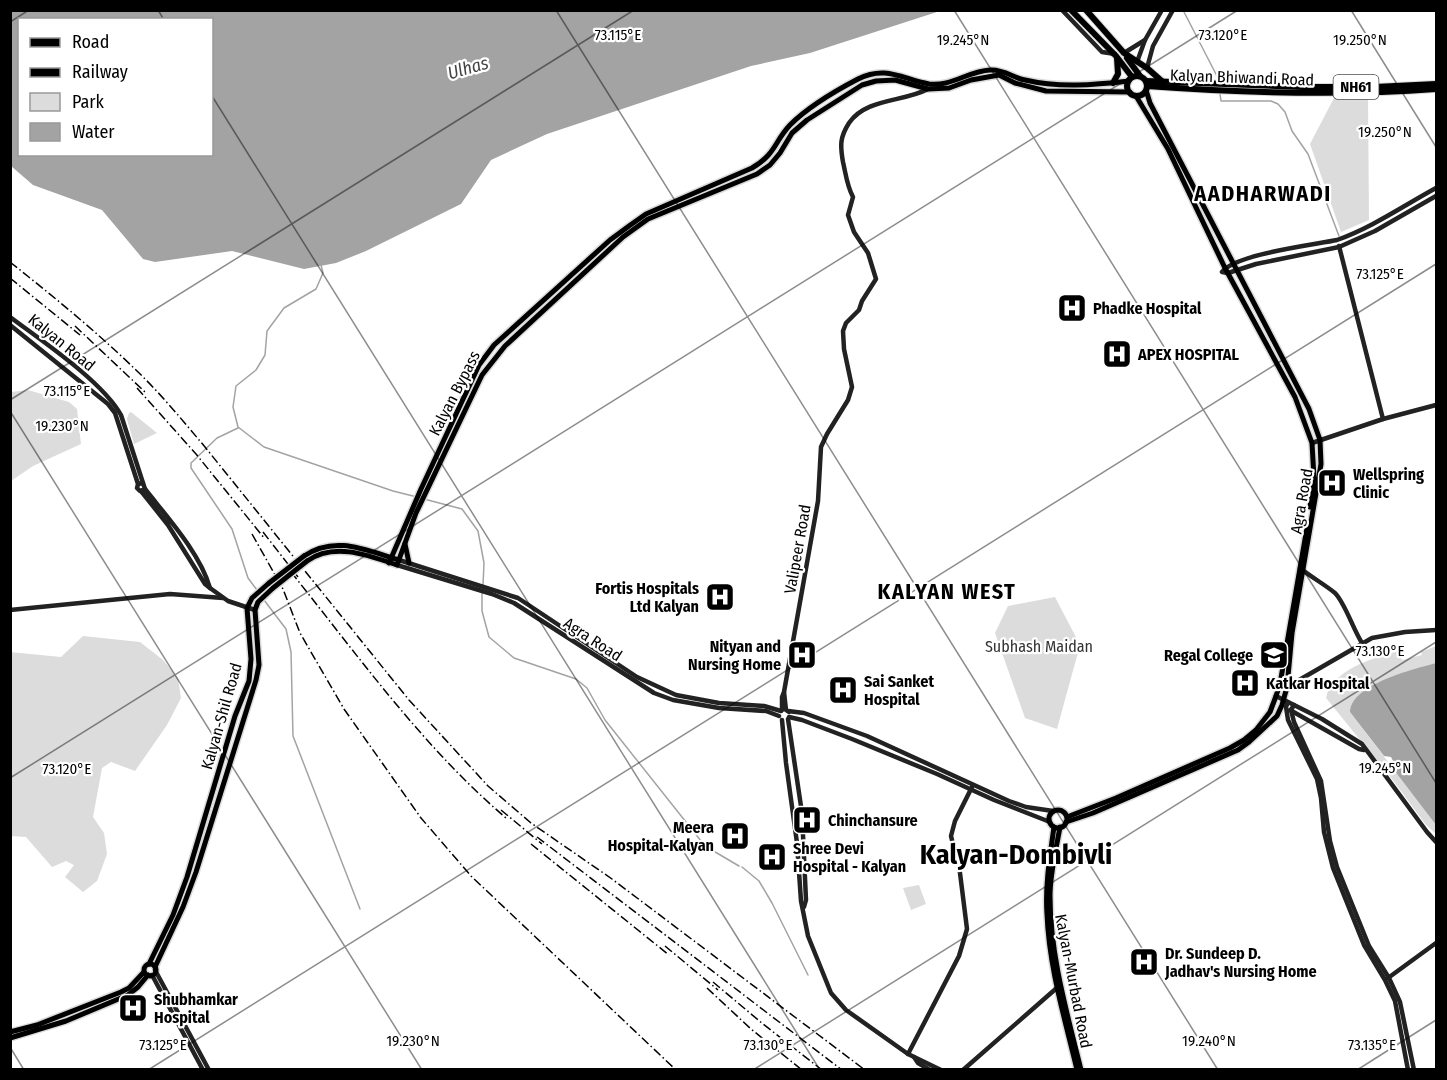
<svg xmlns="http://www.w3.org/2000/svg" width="1447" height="1080" font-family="'Fira Sans Condensed',sans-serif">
  <rect width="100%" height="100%" fill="#fff"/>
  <!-- green -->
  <g fill="#dcdcdc">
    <polygon points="1334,98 1368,99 1369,220 1341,232 1310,144"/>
    <polygon points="28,390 69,402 77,409 81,444 33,466 11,481 11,392"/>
    <polygon points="131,412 157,433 134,444 127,419 129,413"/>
    <polygon points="1055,597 1080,645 1057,729 1025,718 995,633 1008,606"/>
    <polygon points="83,636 140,642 163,660 178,678 181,698 167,725 135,771 111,762 102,768 93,817 104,833 107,854 97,881 83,892 65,877 74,865 66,861 52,867 26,837 11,836 10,652 61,657"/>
    <path d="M1436,646v17c-22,6 -85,21 -86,49l86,113v9l-10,-9 -34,-46 -66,-81c5,-28 49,-41 73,-47l3,9 20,-5 -1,-3z"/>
    <polygon points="919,885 926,904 911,910 903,888"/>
  </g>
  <!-- water -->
  <g fill="#a3a3a3" fill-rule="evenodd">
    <path d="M10,11l1,-1 929,1 -130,42 -59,13 -204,68 -56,26 -30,44 -95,47 -30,12 -32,6 -72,-18 -77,11 -12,-3 -41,-49 -69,-25 -22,-19zM20,20h192v134h-192z"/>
    <path d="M1436,663v162l-45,-59 2,-5 -2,-4 -7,-1 -34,-44c1,-28 64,-43 86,-49z"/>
  </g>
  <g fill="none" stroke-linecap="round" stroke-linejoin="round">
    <!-- stream -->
    <g stroke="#a3a3a3" stroke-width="1.5">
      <polyline points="1183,10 1219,80"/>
      <polyline points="1220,94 1221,101 1271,101 1278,104 1285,112 1292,131 1308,154 1339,236"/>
      <polyline points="321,265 323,273 316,289 284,308 267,331 265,355 256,370 236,386 233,407 238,427 264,447 393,491 417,497"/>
      <polyline points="238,428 217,438 191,463 191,468 232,529 248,578 257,590"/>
      <polyline points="424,499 462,509 478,531 484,563 483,585"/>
      <polyline points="482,593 482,611 489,637 514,658 576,679 587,688 605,720 705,846 739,866"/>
      <polyline points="264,600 286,629 291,652 293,736 360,909"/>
      <polyline points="742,867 759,881 772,903 808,975"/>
    </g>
    <!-- primary casing -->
    <g stroke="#dbdbdb" stroke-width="8">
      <g id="primary">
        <polyline points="1136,96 1168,149 1225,268 1295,397 1312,443 1314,478 1310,507"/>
        <polyline points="405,544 409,563"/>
        <path d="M304,556c31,-21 61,-6 95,4"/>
        <path d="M307,561c27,-19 61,-6 90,4l19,-52 66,-138 23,-29 118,-109 25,-18 109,-45 13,-9 10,-12 12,-20 15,-13 55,-35 14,-4 19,-1 33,9 21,-1 22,-8 28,-5 16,8 31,8 84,1"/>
        <path d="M389,563l32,-74 58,-124 15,-20 116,-105 19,-14 17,-12 106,-46c24,-14 22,-26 38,-43 19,-19 45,-34 68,-46 28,-14 44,0 71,5 21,3 40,-13 61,-14 14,-1 23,8 35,10 34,8 69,5 104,1"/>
        <circle cx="1058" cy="819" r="9"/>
        <polyline points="1067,817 1116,798 1230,748 1244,740 1256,730 1270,712 1276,696 1280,684 1308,522"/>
        <polyline points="1066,822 1093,813 1238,750 1249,742 1277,716 1282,705 1287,687 1292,633 1321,464 1320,440 1309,409 1150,103 1146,90"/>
        <path d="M1054,827c-4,29 -9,58 -7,87 2,53 18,105 30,156"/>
        <path d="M1060,827c-4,23 -10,46 -10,69 0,59 17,117 31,174"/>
        <polyline points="149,964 173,915 187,877 235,716 249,681 251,659 247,608 252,598 269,583"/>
        <circle cx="150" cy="970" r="6"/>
        <polyline points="155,967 183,907 196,872 256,680 259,665 255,610 258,602 273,588"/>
        <polyline points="10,1032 37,1025 121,992 129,988 144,972"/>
        <polyline points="10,1038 66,1021 128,995 138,987 148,975"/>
      </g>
    </g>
    <!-- highway casing -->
    <g stroke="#dbdbdb" stroke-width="8">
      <g id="highway">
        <polyline points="1071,10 1116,56 1132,77"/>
        <polyline points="1086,10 1124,53 1147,68 1164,83"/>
        <polyline points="1127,58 1140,76"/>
        <circle cx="1137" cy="86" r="10"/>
        <polyline points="1146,81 1302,87 1375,87 1436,84"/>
        <polyline points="1113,83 1118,74 1117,58"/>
        <path d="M1147,86c97,7 193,10 289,3"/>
      </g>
    </g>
    <!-- secondary -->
    <g stroke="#222" stroke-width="4.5">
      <polyline points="1062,10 1102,52 1115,54"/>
      <polyline points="1124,53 1145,40"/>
      <polyline points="1137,62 1145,40 1162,10"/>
      <polyline points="1147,68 1153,46 1173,10"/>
      <path d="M1436,188c-33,18 -63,39 -99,52 -24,5 -101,14 -115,32l6,1 28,-9 83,-17 36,-16 61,-35"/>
      <polyline points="1339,246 1383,419"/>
      <path d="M10,317c32,24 92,64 111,98l22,68"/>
      <polyline points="10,325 108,404 115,413 138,484 137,488 140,491 145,489 143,483 138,484"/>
      <polyline points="1312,443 1383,419 1436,405"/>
      <path d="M141,491l27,34 37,59 5,4c-10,-35 -43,-71 -65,-99"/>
      <polyline points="399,560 518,598 637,677 676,695 719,703 764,706 781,711"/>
      <polyline points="397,565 492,594 514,603 654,693 673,700 719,708 766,711 779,716"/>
      <path d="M1300,568c11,9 24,16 35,25 10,10 18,36 27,50"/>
      <polyline points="210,588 228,601 255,610"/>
      <polyline points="10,610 170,594 223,598"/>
      <polyline points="1287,687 1372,638 1405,632 1436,630"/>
      <polyline points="784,692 786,710 789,712"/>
      <polyline points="1276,696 1322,719 1362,744 1427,832 1436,842"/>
      <polyline points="1288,702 1286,707 1288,720 1317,779 1321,798 1324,832 1333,868 1364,945 1385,980 1395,1001 1408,1070"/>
      <polyline points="1294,705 1291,710 1294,722 1321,781 1330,841 1337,867 1369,946 1389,978 1400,1002 1414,1070"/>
      <path d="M782,710v-13l2,-5 34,-191 3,-54 6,-13 21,-34 4,-13 -8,-38 -1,-18 3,-8 13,-13 3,-9 14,-22 -8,-26 -14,-21 -6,-17 5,-18c-6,-11 -7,-22 -10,-35 -3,-17 -3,-25 6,-39 17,-25 55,-21 79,-34"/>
      <polyline points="1290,710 1359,749 1364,750"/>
      <polyline points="788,711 804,713 867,736 1009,801 1026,807 1053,811"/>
      <polyline points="789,717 802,720 852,739 937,774 994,800 1050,822"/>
      <polyline points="788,719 802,813 806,900 804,907"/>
      <polyline points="782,720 786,763 797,843 801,901 808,936 831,993 846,1010 908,1054 941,1070"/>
      <polyline points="155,970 209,1070"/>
      <polyline points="152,975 203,1070"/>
      <polyline points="1388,978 1436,943"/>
      <polyline points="908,1054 959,956 967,929 960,873 951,836 955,821 973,785"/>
      <polyline points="914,1057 918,1063 930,1070"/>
      <polyline points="963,1070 1059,986"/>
    </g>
    <!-- primary -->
    <use href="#primary" stroke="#000" stroke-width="5"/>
    <!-- highway -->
    <use href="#highway" stroke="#000" stroke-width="6"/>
    <!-- rail -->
    <g stroke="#000" stroke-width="1.5" stroke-dasharray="9 3 1.5 3" stroke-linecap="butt">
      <path d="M10,262c44,35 87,70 127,109 24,23 46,50 68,76l204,253 79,86 43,37 81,56 253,191"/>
      <polyline points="10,278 80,335"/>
      <polyline points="75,326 145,392"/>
      <polyline points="137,388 196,454 265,539"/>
      <polyline points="263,532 298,577"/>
      <polyline points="252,534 283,589 300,633 344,709 421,818 471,876 676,1070"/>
      <path d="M291,572c68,85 132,175 215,246"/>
      <polyline points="501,810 542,844"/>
      <polyline points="537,837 842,1070"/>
      <polyline points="531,844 669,955"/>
      <polyline points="665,946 718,990"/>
      <polyline points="713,982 763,1024 822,1070"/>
      <polyline points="707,988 751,1029 802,1070"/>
    </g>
    <!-- primary-bridge casing -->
    <g stroke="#dbdbdb" stroke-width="8" stroke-linecap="butt">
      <g id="primary-bridge">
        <polyline points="269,583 304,556"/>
        <polyline points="273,588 307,561"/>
      </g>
    </g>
    <!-- primary-bridge -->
    <use href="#primary-bridge" stroke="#000" stroke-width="5"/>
  </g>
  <!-- ticks -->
  <path fill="none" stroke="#000" stroke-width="1.5" stroke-opacity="0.45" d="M158,10l6,10M556,10l662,1060M954,10l482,773M1351,10l85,137M10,22l19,-12M212,96l608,974M10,400l624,-390M10,411l412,659M10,778l1228,-768M10,1047l14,23M148,1070l1288,-806M753,1070l683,-428M1357,1070l79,-50"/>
  <!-- icons -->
  <defs>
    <g id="hospital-square" transform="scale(1.5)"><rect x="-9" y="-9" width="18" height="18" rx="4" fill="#000" stroke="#fff"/><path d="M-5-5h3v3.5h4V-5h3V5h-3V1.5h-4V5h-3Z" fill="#fff"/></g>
    <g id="university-square" transform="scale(1.5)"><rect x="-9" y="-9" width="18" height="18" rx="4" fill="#000" stroke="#fff"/><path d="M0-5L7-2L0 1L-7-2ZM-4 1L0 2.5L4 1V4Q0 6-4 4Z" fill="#fff"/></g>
  </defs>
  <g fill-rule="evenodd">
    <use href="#hospital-square" x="1072" y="308"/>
    <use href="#hospital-square" x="1117" y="354"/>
    <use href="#hospital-square" x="1332" y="483"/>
    <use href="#hospital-square" x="720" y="597"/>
    <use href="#hospital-square" x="802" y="655"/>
    <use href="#university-square" x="1274" y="655"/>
    <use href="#hospital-square" x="1245" y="683"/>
    <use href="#hospital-square" x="843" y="690"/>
    <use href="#hospital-square" x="807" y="820"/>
    <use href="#hospital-square" x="735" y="836"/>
    <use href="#hospital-square" x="772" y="857"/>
    <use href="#hospital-square" x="1144" y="962"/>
    <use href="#hospital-square" x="133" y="1008"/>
  </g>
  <g text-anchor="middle" stroke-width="4.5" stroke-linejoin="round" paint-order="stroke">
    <!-- shield labels -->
    <rect fill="#fff" stroke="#4c4c4c" stroke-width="1.5" x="1333.5" y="75" width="45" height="24" rx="4.5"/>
    <g font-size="15" font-weight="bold" fill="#000">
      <text x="1356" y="92">NH61</text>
    </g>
    <!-- street labels -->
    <g font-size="16" fill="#000" stroke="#fff">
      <text transform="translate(1242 77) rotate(2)" y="6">Kalyan Bhiwandi Road</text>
      <text transform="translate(62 342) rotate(39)" y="6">Kalyan Road</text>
      <text transform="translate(454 393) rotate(-63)" y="6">Kalyan Bypass</text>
      <text transform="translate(1301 501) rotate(-80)" y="6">Agra Road</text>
      <text transform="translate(797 549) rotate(-80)" y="6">Valipeer Road</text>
      <text transform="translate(593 639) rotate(33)" y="6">Agra Road</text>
      <text transform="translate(221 716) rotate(-74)" y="6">Kalyan-Shil Road</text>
      <text transform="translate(1074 981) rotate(79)" y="6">Kalyan-Murbad Road</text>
    </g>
    <!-- poi labels -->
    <g font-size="16" font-weight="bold" fill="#000" stroke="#fff" text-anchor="start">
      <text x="1093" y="314">Phadke Hospital</text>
      <text x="1138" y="360">APEX HOSPITAL</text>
      <text x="1353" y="480">Wellspring<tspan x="1353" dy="18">Clinic</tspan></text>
      <text x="699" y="594" text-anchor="end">Fortis Hospitals<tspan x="699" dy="18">Ltd Kalyan</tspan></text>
      <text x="781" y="652" text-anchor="end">Nityan and<tspan x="781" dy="18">Nursing Home</tspan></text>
      <text x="1253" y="661" text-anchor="end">Regal College</text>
      <text x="864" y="687">Sai Sanket<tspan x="864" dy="18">Hospital</tspan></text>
      <text x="1266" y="689">Katkar Hospital</text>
      <text x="828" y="826">Chinchansure</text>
      <text x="714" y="833" text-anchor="end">Meera<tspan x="714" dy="18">Hospital-Kalyan</tspan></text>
      <text x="793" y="854">Shree Devi<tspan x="793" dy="18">Hospital - Kalyan</tspan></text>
      <text x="1165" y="959">Dr. Sundeep D.<tspan x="1165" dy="18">Jadhav's Nursing Home</tspan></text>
      <text x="154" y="1005">Shubhamkar<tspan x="154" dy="18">Hospital</tspan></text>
    </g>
    <!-- park labels -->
    <g font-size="16" fill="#333" stroke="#fff">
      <text x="1039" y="652">Subhash Maidan</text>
    </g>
    <!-- water labels -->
    <g font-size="18" font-style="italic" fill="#444" stroke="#fff">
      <text transform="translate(468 68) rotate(-16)" y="6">Ulhas</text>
    </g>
    <!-- district labels -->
    <g font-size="22" font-weight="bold" letter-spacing="1.5" fill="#000" stroke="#fff">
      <text x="1263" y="201">AADHARWADI</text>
      <text x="947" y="599">KALYAN WEST</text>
    </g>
    <!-- town labels -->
    <g font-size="28" font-weight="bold" fill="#000" stroke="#fff">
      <text x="1016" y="864">Kalyan-Dombivli</text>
    </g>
  </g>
  <g font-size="15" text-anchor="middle" fill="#000" stroke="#fff" stroke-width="4.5" stroke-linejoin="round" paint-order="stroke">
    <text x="1223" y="40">73.120°E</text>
    <text x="618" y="40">73.115°E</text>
    <text x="963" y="45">19.245°N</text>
    <text x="1360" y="45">19.250°N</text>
    <text x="1385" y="137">19.250°N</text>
    <text x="1380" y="279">73.125°E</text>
    <text x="67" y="396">73.115°E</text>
    <text x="62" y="431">19.230°N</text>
    <text x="1380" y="656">73.130°E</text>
    <text x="1385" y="773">19.245°N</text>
    <text x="67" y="774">73.120°E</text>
    <text x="413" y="1046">19.230°N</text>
    <text x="1209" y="1046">19.240°N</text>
    <text x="163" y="1050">73.125°E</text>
    <text x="768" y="1050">73.130°E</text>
    <text x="1372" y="1050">73.135°E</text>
  </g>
  <!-- border -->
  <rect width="1447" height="1080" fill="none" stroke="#000000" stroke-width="24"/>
  <!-- legend -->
  <rect x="18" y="18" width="195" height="138" fill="#ffffff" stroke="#999999" stroke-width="1.5"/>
  <rect x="30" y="38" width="30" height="9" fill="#000000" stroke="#999999" stroke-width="1.5"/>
  <text x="72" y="48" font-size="18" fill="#000000">Road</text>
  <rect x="30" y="68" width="30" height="9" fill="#000000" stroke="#999999" stroke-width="1.5"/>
  <text x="72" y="78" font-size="18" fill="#000000">Railway</text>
  <rect x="30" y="93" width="30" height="18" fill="#dcdcdc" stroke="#999999" stroke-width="1.5"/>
  <text x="72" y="108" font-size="18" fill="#000000">Park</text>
  <rect x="30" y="123" width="30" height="18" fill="#a3a3a3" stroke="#999999" stroke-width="1.5"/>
  <text x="72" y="138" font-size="18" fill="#000000">Water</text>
</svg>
